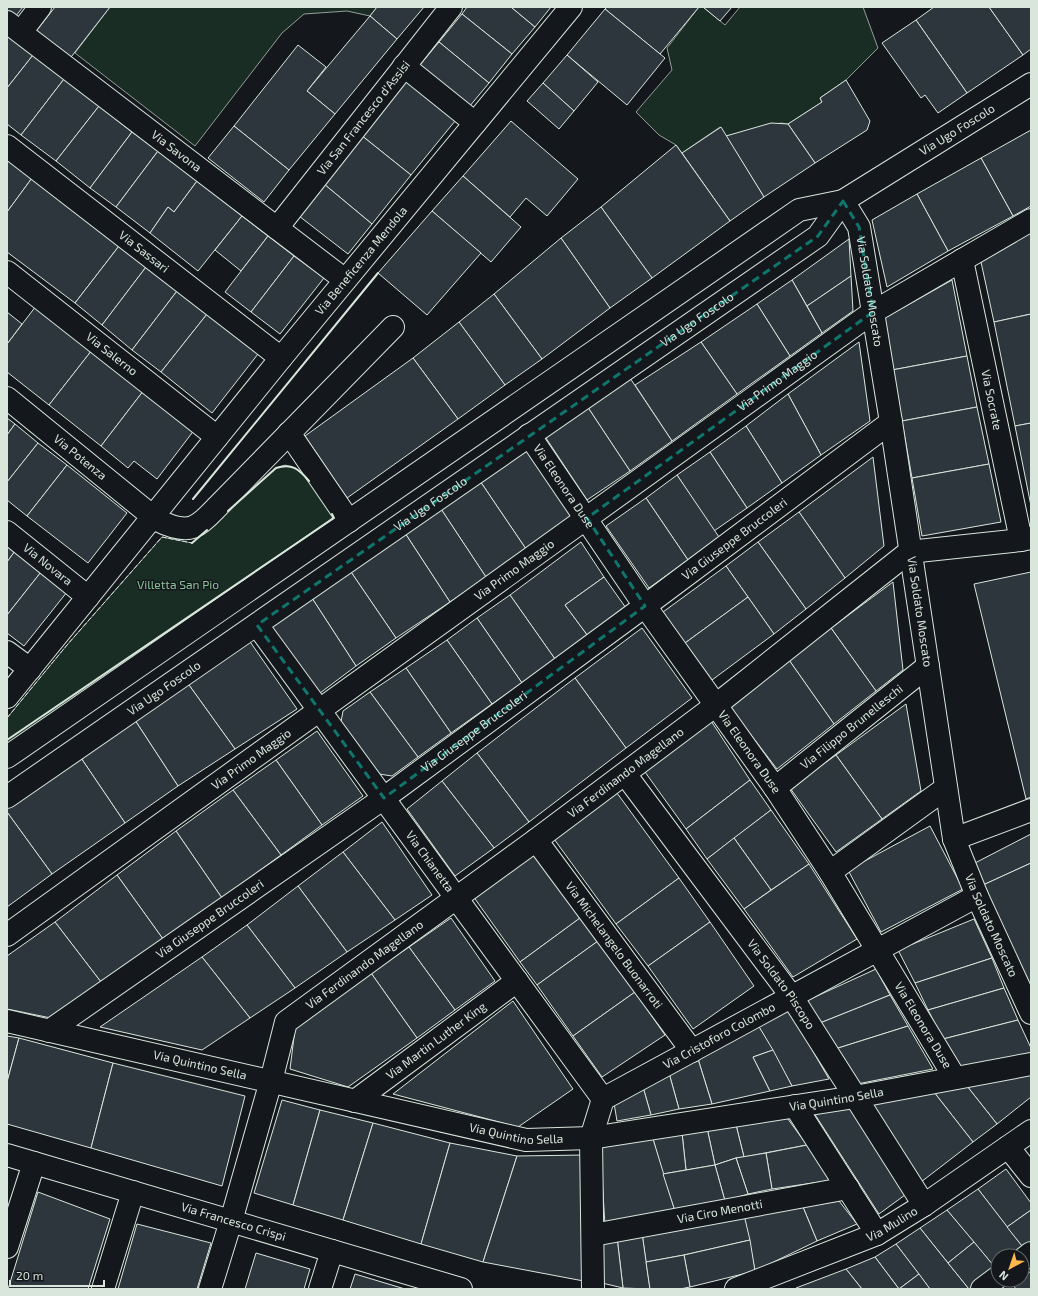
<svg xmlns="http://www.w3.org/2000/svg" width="1038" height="1296" font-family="'Exo 2',sans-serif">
  <rect width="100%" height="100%" fill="#14181c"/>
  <!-- green -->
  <g fill="#1a2d24" stroke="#939e99">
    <polygon points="110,7 377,7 370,16 347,11 304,14 282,33 195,146 75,53"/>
    <polygon points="699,7 703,7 725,25 740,7 863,7 878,48 846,80 820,98 822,102 788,124 781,123 726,136 720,127 682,153 676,145 659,135 636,112 672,70 667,48"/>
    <polygon points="285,465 295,468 308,479 340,528 7,757 7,718 67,645 162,537 192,543 276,468"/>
  </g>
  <!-- building -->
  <g fill="#2c363c" stroke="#d8e6dc">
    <polygon points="7,7 23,7 15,17 7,11"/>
    <polygon points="55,7 110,7 68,61 34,34"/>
    <polygon points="377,7 424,7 397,39 370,16"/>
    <polygon points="467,7 511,7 535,27 512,54 462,14"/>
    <polygon points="511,7 551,7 535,27"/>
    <polygon points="607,7 699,7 660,54 605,9"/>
    <polygon points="703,7 732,7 720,21"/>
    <polygon points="934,7 989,7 1023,55 967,93 916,20"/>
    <polygon points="989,7 1031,7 1031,49 1023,55"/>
    <polygon points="605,9 665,58 627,105 567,55"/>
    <polygon points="462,14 512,54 489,83 439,42"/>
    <polygon points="370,16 397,39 335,114 307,91"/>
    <polygon points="916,20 967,93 938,113 925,95 921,98 882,43"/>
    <polygon points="7,35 33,55 7,88"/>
    <polygon points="439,42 489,83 469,107 419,66"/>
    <polygon points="298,45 326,67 307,91 335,114 289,170 234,126"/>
    <polygon points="33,55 64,79 21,135 7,124 7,88"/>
    <polygon points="567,55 598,82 574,111 543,83"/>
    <polygon points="64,79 99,106 56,161 21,135"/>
    <polygon points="846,80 870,121 867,130 815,163 788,124 822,102 820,98"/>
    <polygon points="406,81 455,121 411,175 361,135"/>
    <polygon points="543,83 574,111 559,129 527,101"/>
    <polygon points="99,106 132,132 90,188 56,161"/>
    <polygon points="511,121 578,179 547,216 526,198 510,217 463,176"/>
    <polygon points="771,123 788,124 815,163 764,197 726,136"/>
    <polygon points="234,126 289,170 264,202 208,158"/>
    <polygon points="721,127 764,197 730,221 682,153"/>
    <polygon points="1031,130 1031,206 1013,216 981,158"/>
    <polygon points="132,132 158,151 116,207 90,188"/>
    <polygon points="361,135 411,175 372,224 324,184"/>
    <polygon points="676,145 730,221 652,278 601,207"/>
    <polygon points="158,151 197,181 174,212 168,207 150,233 116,207"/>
    <polygon points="7,158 32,178 7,212"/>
    <polygon points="981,158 1013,216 948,251 917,194"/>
    <polygon points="463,176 521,227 491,262 432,211"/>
    <polygon points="32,178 119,246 75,303 7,252 7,212"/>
    <polygon points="197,181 242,216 198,271 150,233 168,207 174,212"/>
    <polygon points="324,184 372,224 348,254 299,216"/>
    <polygon points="917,194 948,251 887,287 872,220"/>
    <polygon points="601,207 652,278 610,308 561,238"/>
    <polygon points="432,211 481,253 427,315 378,273"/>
    <polygon points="242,216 268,236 241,271 215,250"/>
    <polygon points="1031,231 1031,314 994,322 981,262"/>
    <polygon points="268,236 294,256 251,312 225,292"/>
    <polygon points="561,238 610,308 542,359 494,294"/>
    <polygon points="849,239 851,276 807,306 792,280"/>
    <polygon points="119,246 146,267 102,325 75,303"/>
    <polygon points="294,256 324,278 280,334 251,312"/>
    <polygon points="146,267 177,291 132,350 102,325"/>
    <polygon points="851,276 853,311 822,333 807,306"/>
    <polygon points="792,280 822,333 790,356 757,304"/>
    <polygon points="952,280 967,356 892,370 883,319"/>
    <polygon points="177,291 207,314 161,372 132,350"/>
    <polygon points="494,294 542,359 505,385 459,322"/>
    <polygon points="757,304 790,356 737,394 701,342"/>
    <polygon points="36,306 92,350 49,405 7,372 7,344"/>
    <polygon points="7,312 22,324 7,344"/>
    <polygon points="207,314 258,354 212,413 161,372"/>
    <polygon points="1031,314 1031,423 1015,426 994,322"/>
    <polygon points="459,322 505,385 458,419 413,358"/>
    <polygon points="701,342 737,394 672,441 635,385"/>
    <polygon points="859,342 870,421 821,455 788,394"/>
    <polygon points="92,350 144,390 101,446 49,405"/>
    <polygon points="967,356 977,407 902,421 892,370"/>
    <polygon points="413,358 458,419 347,498 305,436"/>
    <polygon points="630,378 672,441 630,471 587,406"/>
    <polygon points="144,390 195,429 157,479 134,461 128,468 101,446"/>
    <polygon points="788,394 821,455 782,483 746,426"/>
    <polygon points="587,406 630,471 587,500 544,435"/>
    <polygon points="977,407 989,464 912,478 902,421"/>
    <polygon points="7,418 15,424 7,435"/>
    <polygon points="1031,423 1031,506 1015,426"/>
    <polygon points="15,424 38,443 7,482 7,435"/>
    <polygon points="746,426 782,483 747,508 710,452"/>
    <polygon points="38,443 67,465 27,516 7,500 7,482"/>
    <polygon points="526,449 573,517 526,549 480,481"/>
    <polygon points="710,452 747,508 714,531 677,475"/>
    <polygon points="873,457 884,546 845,578 799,512"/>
    <polygon points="989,464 1001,522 922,536 912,478"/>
    <polygon points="67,465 127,513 88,563 27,516"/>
    <polygon points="677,475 719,537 688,560 646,498"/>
    <polygon points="480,481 526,549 486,577 441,509"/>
    <polygon points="646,498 688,560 649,588 606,526"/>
    <polygon points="441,509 486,577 450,602 405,533"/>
    <polygon points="799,512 845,578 806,609 758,542"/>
    <polygon points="405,533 450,602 396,638 349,569"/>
    <polygon points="581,542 604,577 565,605 588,636 555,659 510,595"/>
    <polygon points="758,542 806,609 774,634 726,566"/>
    <polygon points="7,545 15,551 7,562"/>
    <polygon points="15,551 41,572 7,615 7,562"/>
    <polygon points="726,566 748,597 685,643 663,612"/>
    <polygon points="349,569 396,638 356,666 310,595"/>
    <polygon points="41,572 67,592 24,646 7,633 7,615"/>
    <polygon points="1031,572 1031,797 1026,799 974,584"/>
    <polygon points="604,577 626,608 588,636 565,605"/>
    <polygon points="893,582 903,670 876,691 831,628"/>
    <polygon points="310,595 356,666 316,696 264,625"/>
    <polygon points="510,595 555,659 522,683 477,618"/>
    <polygon points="748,597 774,634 712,680 685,643"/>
    <polygon points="477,618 522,683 492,704 447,640"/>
    <polygon points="642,628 692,698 626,748 575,678"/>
    <polygon points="831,628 876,691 834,724 789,660"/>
    <polygon points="246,636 297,709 235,749 184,678"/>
    <polygon points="447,640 492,704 451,733 406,668"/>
    <polygon points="789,660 834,724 777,769 728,705"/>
    <polygon points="406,668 451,733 418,757 370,692"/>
    <polygon points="184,678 235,749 178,786 131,714"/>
    <polygon points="575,678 626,748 529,822 477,753"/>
    <polygon points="370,692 418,757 392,776 379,774 341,722 343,711"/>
    <polygon points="906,704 921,791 882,819 836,755"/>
    <polygon points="131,714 178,786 125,823 77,752"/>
    <polygon points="711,721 750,780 686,829 645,772"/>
    <polygon points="317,731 363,796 322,825 276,760"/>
    <polygon points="77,752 125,823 52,874 7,812 7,804"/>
    <polygon points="477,753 529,822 494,848 442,781"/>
    <polygon points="836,755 882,819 836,852 790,788"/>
    <polygon points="276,760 322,825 281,855 233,790"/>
    <polygon points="750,780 771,810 707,859 686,829"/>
    <polygon points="442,781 494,848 455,876 407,809"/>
    <polygon points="233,790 281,855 222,898 176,831"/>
    <polygon points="617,793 679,878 616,924 554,839"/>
    <polygon points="771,810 809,864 771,890 734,838"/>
    <polygon points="7,812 52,874 7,907"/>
    <polygon points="382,822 432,895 395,920 343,852"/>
    <polygon points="930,826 963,889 881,932 848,870"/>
    <polygon points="176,831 222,898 163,939 117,875"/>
    <polygon points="1031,834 1031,863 983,885 973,864"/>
    <polygon points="734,838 771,890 744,909 707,859"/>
    <polygon points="343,852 395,920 347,952 298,886"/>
    <polygon points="533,853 580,918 520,962 473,896"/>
    <polygon points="1031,863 1031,989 983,885"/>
    <polygon points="809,864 857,939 793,977 744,909"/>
    <polygon points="117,875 163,939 101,982 55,922"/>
    <polygon points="679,878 710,922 648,966 616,924"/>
    <polygon points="298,886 347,952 295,988 247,925"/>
    <polygon points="451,918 495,981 455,1010 409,947"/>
    <polygon points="580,918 598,941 537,985 520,962"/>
    <polygon points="974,919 992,958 915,983 898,950"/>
    <polygon points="55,922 101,982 51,1018 7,1009 7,956"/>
    <polygon points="710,922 754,986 693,1029 648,966"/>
    <polygon points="247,925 295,988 250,1018 202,957"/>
    <polygon points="598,941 635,992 573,1036 537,985"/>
    <polygon points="409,947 455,1010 417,1038 371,973"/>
    <polygon points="202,957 250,1018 202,1050 100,1027"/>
    <polygon points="992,958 1004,988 928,1010 915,983"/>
    <polygon points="876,969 890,995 820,1023 806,1001"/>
    <polygon points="371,973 417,1038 348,1087 290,1069 295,1029"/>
    <polygon points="1004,988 1018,1020 943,1039 928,1010"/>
    <polygon points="635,992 665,1035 602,1077 573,1036"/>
    <polygon points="890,995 908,1026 835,1049 820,1023"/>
    <polygon points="513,1001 573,1089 518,1127 393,1094"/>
    <polygon points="789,1010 829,1079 792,1086 758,1025"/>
    <polygon points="1018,1020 1031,1048 1031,1055 957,1067 943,1039"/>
    <polygon points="758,1025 773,1050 753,1057 770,1091 712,1104 698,1059"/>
    <polygon points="908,1026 933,1069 857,1084 835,1049"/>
    <polygon points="7,1036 19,1038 7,1082"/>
    <polygon points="19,1038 113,1063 91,1148 7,1124 7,1082"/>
    <polygon points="773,1050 792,1086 770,1091 753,1057"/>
    <polygon points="698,1059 712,1104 679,1109 669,1073"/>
    <polygon points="113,1063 245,1096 222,1186 91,1148"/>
    <polygon points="1031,1072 1031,1097 997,1124 963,1081"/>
    <polygon points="669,1073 679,1109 651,1115 643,1087"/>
    <polygon points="963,1081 997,1124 973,1142 930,1087"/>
    <polygon points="643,1087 651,1115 617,1121 614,1103"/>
    <polygon points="930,1087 973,1142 921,1182 868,1101"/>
    <polygon points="282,1100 320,1110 293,1205 254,1193"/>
    <polygon points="852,1107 909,1192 879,1214 814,1113"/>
    <polygon points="320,1110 373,1123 343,1220 293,1205"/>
    <polygon points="782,1111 807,1145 744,1157 735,1121"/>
    <polygon points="735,1121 744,1157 736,1158 715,1165 707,1128"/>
    <polygon points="373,1123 450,1143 421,1244 343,1220"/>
    <polygon points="707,1128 715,1165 686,1170 682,1133"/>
    <polygon points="682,1133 686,1170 663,1174 653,1139"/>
    <polygon points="653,1139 675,1211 605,1225 600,1146"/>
    <polygon points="450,1143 517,1156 483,1262 421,1244"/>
    <polygon points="807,1145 833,1180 772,1189 766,1153"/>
    <polygon points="766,1153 772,1189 748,1194 736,1158"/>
    <polygon points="584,1155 589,1282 483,1262 517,1156"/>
    <polygon points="736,1158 748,1194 725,1201 715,1165"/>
    <polygon points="715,1165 725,1201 675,1211 663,1174"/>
    <polygon points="1006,1169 1031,1203 1031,1210 1007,1227 978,1189"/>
    <polygon points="978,1189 1026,1251 1019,1256 998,1256 998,1271 947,1210"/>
    <polygon points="38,1192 110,1219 88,1289 8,1289"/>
    <polygon points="839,1201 857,1224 817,1241 803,1207"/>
    <polygon points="803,1207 817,1241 755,1271 744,1215"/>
    <polygon points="947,1210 974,1242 948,1263 920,1228"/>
    <polygon points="1031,1210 1031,1247 1026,1251 1007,1227"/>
    <polygon points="744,1215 750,1240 684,1255 646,1262 642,1233"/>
    <polygon points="137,1224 211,1243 197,1289 118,1289"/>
    <polygon points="920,1228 948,1263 969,1289 930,1289 896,1244"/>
    <polygon points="642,1233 650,1289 623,1288 617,1237"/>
    <polygon points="617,1237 623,1288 602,1283 598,1238"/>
    <polygon points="750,1240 755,1271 690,1287 684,1255"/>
    <polygon points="974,1242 998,1271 975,1289 969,1289 948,1263"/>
    <polygon points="896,1244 919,1274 899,1289 875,1257"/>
    <polygon points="256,1253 310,1269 304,1289 245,1289"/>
    <polygon points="684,1255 690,1287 680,1289 650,1289 646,1262"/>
    <polygon points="875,1257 899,1289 862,1289 846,1269"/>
    <polygon points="846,1269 862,1289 797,1289 796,1288"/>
    <polygon points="1031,1271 1031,1289 1016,1289 1013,1285 1020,1280 1022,1280 1022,1278"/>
    <polygon points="355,1274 405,1289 350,1289"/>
    <polygon points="919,1274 930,1289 899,1289"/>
  </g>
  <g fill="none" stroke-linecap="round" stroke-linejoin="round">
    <!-- minor casing -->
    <g stroke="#d8e6dc" stroke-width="24">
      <g id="minor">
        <path id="s1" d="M7,22l338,258"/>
        <polyline points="21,32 40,7"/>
        <polyline points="404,66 475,123"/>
        <path id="s2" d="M7,146l274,212"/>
        <path id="s3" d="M843,201l16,26 32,195 63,417 23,57 54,117"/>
        <path id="s4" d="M277,228l174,-221"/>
        <path id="s5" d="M962,260l59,280"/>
        <path id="s6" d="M7,272l210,165"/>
        <path id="s7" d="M7,398l150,122c10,5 25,11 36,7 10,-4 19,-15 26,-22l174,-178"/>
        <polyline points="289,433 349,521"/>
        <path id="s8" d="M529,435l116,171 130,182 55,84 125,206"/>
        <path id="s9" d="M7,532l81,65"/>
        <path id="s10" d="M257,625l346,474"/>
        <polyline points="7,652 30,669"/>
        <path id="s11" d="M7,697l274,-339 290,-351"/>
        <path id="s12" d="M625,774l167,223 132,208"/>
        <path id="s13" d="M775,788l153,-122"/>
        <polyline points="954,839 1031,810"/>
        <path id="s14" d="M536,840l156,211"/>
        <polyline points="830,872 946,788"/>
        <path id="s15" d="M7,935l866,-623 158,-92"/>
        <path id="s16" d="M7,1021l519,119 65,-2 264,-41 176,-33"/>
        <path id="s17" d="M49,1031l335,-233 261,-192 246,-184"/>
        <path id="s18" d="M355,1101l162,-120"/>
        <polyline points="795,1106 877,1234"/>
        <polyline points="1008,1147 1031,1176"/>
        <path id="s19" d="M7,1155l454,134"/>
        <path id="s20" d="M593,1235l255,-47"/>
        <polyline points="7,1247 34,1163"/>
        <polyline points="1022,1260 1031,1253"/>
        <polyline points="103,1289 133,1192"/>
        <path id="s21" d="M210,1289l21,-68 40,-140 15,-59 250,-182 180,-135 193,-153 112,-12 10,-2"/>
        <polyline points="320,1289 332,1251"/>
        <path id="s22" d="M593,1289l-2,-151 12,-39 374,-203"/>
        <path id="s23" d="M736,1289l141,-55 47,-29 107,-74"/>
        <polyline points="982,1289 998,1277"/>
      </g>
    </g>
    <!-- primary casing -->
    <g stroke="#d8e6dc" stroke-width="24">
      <g id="primary">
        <path id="s24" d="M7,757l792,-547 44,-9 188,-117"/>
        <path id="s25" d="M7,797l811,-561 25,-35"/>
      </g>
    </g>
    <!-- minor -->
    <use href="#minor" stroke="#14181c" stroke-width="22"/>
    <!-- primary -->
    <use href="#primary" stroke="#14181c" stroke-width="22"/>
    <!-- fence -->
    <polyline stroke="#d8e6dc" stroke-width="1" stroke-dasharray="5 2" stroke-linecap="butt" points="7,718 67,645 162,537 192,543"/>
    <!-- wall -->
    <g stroke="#d8e6dc" stroke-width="2">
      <polyline points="193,499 378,273"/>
      <path d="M228,511l48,-43c16,-5 23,1 33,13"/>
      <polyline points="192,543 207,530"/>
      <polyline points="7,740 334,518 332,514"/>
    </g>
  </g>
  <!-- marked area -->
  <path fill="none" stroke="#0f766e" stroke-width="3" stroke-dasharray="8 5" stroke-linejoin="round" d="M843,201l16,26 14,85 -286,206 58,88 -261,192 -127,-173 561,-389z"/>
  <g text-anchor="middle" stroke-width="3" stroke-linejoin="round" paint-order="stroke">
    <!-- street labels -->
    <g font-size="12" fill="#d8e6dc" stroke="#14181c">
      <text dy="4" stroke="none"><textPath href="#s4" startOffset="140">Via San Francesco d'Assisi</textPath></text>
      <text dy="4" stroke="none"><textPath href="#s24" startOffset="1142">Via Ugo Foscolo</textPath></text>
      <text dy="4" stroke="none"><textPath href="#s1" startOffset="213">Via Savona</textPath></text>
      <text dy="4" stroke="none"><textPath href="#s2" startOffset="173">Via Sassari</textPath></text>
      <text dy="4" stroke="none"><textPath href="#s11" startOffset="562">Via Beneficenza Mendola</textPath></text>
      <text dy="4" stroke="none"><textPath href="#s3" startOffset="96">Via Soldato Moscato</textPath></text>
      <text dy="4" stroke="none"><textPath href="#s25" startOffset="839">Via Ugo Foscolo</textPath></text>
      <text dy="4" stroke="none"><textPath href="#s6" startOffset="133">Via Salerno</textPath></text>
      <text dy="4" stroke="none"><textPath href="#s15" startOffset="949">Via Primo Maggio</textPath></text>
      <text dy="4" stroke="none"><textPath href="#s5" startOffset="143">Via Socrate</textPath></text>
      <text dy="4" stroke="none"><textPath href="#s7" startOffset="94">Via Potenza</textPath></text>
      <text dy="4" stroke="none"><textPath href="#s8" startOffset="62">Via Eleonora Duse</textPath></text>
      <text dy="4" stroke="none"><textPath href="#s25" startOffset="515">Via Ugo Foscolo</textPath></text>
      <text dy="4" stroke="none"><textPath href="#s17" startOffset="844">Via Giuseppe Bruccoleri</textPath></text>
      <text dy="4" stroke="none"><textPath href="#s9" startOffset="52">Via Novara</textPath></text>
      <text dy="4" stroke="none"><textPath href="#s15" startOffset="625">Via Primo Maggio</textPath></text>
      <text dy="4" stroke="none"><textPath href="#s3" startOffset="420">Via Soldato Moscato</textPath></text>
      <text dy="4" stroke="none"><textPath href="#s25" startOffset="191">Via Ugo Foscolo</textPath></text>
      <text dy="4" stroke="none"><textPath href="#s13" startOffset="98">Via Filippo Brunelleschi</textPath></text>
      <text dy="4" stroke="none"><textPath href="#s17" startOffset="520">Via Giuseppe Bruccoleri</textPath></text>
      <text dy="4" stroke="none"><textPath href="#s8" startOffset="386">Via Eleonora Duse</textPath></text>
      <text dy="4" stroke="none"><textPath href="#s15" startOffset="301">Via Primo Maggio</textPath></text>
      <text dy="4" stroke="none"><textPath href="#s21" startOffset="699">Via Ferdinando Magellano</textPath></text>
      <text dy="4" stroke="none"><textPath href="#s10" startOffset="293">Via Chianetta</textPath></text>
      <text dy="4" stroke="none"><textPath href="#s17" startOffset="196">Via Giuseppe Bruccoleri</textPath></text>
      <text dy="4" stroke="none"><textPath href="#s3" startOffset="744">Via Soldato Moscato</textPath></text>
      <text dy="4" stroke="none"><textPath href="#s14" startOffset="131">Via Michelangelo Buonarroti</textPath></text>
      <text dy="4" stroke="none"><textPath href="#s21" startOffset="375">Via Ferdinando Magellano</textPath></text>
      <text dy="4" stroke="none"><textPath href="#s12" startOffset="262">Via Soldato Piscopo</textPath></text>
      <text dy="4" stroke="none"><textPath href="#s8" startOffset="710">Via Eleonora Duse</textPath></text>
      <text dy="4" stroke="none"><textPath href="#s22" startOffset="324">Via Cristoforo Colombo</textPath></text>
      <text dy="4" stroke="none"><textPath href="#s18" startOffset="101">Via Martin Luther King</textPath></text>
      <text dy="4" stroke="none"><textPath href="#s16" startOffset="198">Via Quintino Sella</textPath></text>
      <text dy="4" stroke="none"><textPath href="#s16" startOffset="846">Via Quintino Sella</textPath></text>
      <text dy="4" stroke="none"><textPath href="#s16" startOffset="522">Via Quintino Sella</textPath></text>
      <text dy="4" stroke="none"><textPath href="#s20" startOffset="129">Via Ciro Menotti</textPath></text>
      <text dy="4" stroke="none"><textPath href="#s19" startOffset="236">Via Francesco Crispi</textPath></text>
      <text dy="4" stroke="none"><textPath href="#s23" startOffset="169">Via Mulino</textPath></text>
    </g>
    <!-- park labels -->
    <g font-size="12" fill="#8ac095" stroke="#14181c">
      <text x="178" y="589">Villetta San Pio</text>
    </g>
  </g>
  <!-- border -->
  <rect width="1038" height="1296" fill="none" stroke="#d8e6dc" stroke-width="16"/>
  <!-- north arrow -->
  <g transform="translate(1010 1268) rotate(220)"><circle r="19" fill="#14181c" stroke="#626a69"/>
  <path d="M0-3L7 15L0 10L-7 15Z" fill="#ffb74d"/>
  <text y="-6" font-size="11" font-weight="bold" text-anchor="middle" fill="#d8e6dc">N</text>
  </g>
  <!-- scale -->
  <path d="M10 1280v6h94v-6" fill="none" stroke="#d8e6dc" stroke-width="2"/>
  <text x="16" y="1280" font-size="12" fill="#d8e6dc" stroke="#14181c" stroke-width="3" paint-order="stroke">20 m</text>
</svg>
